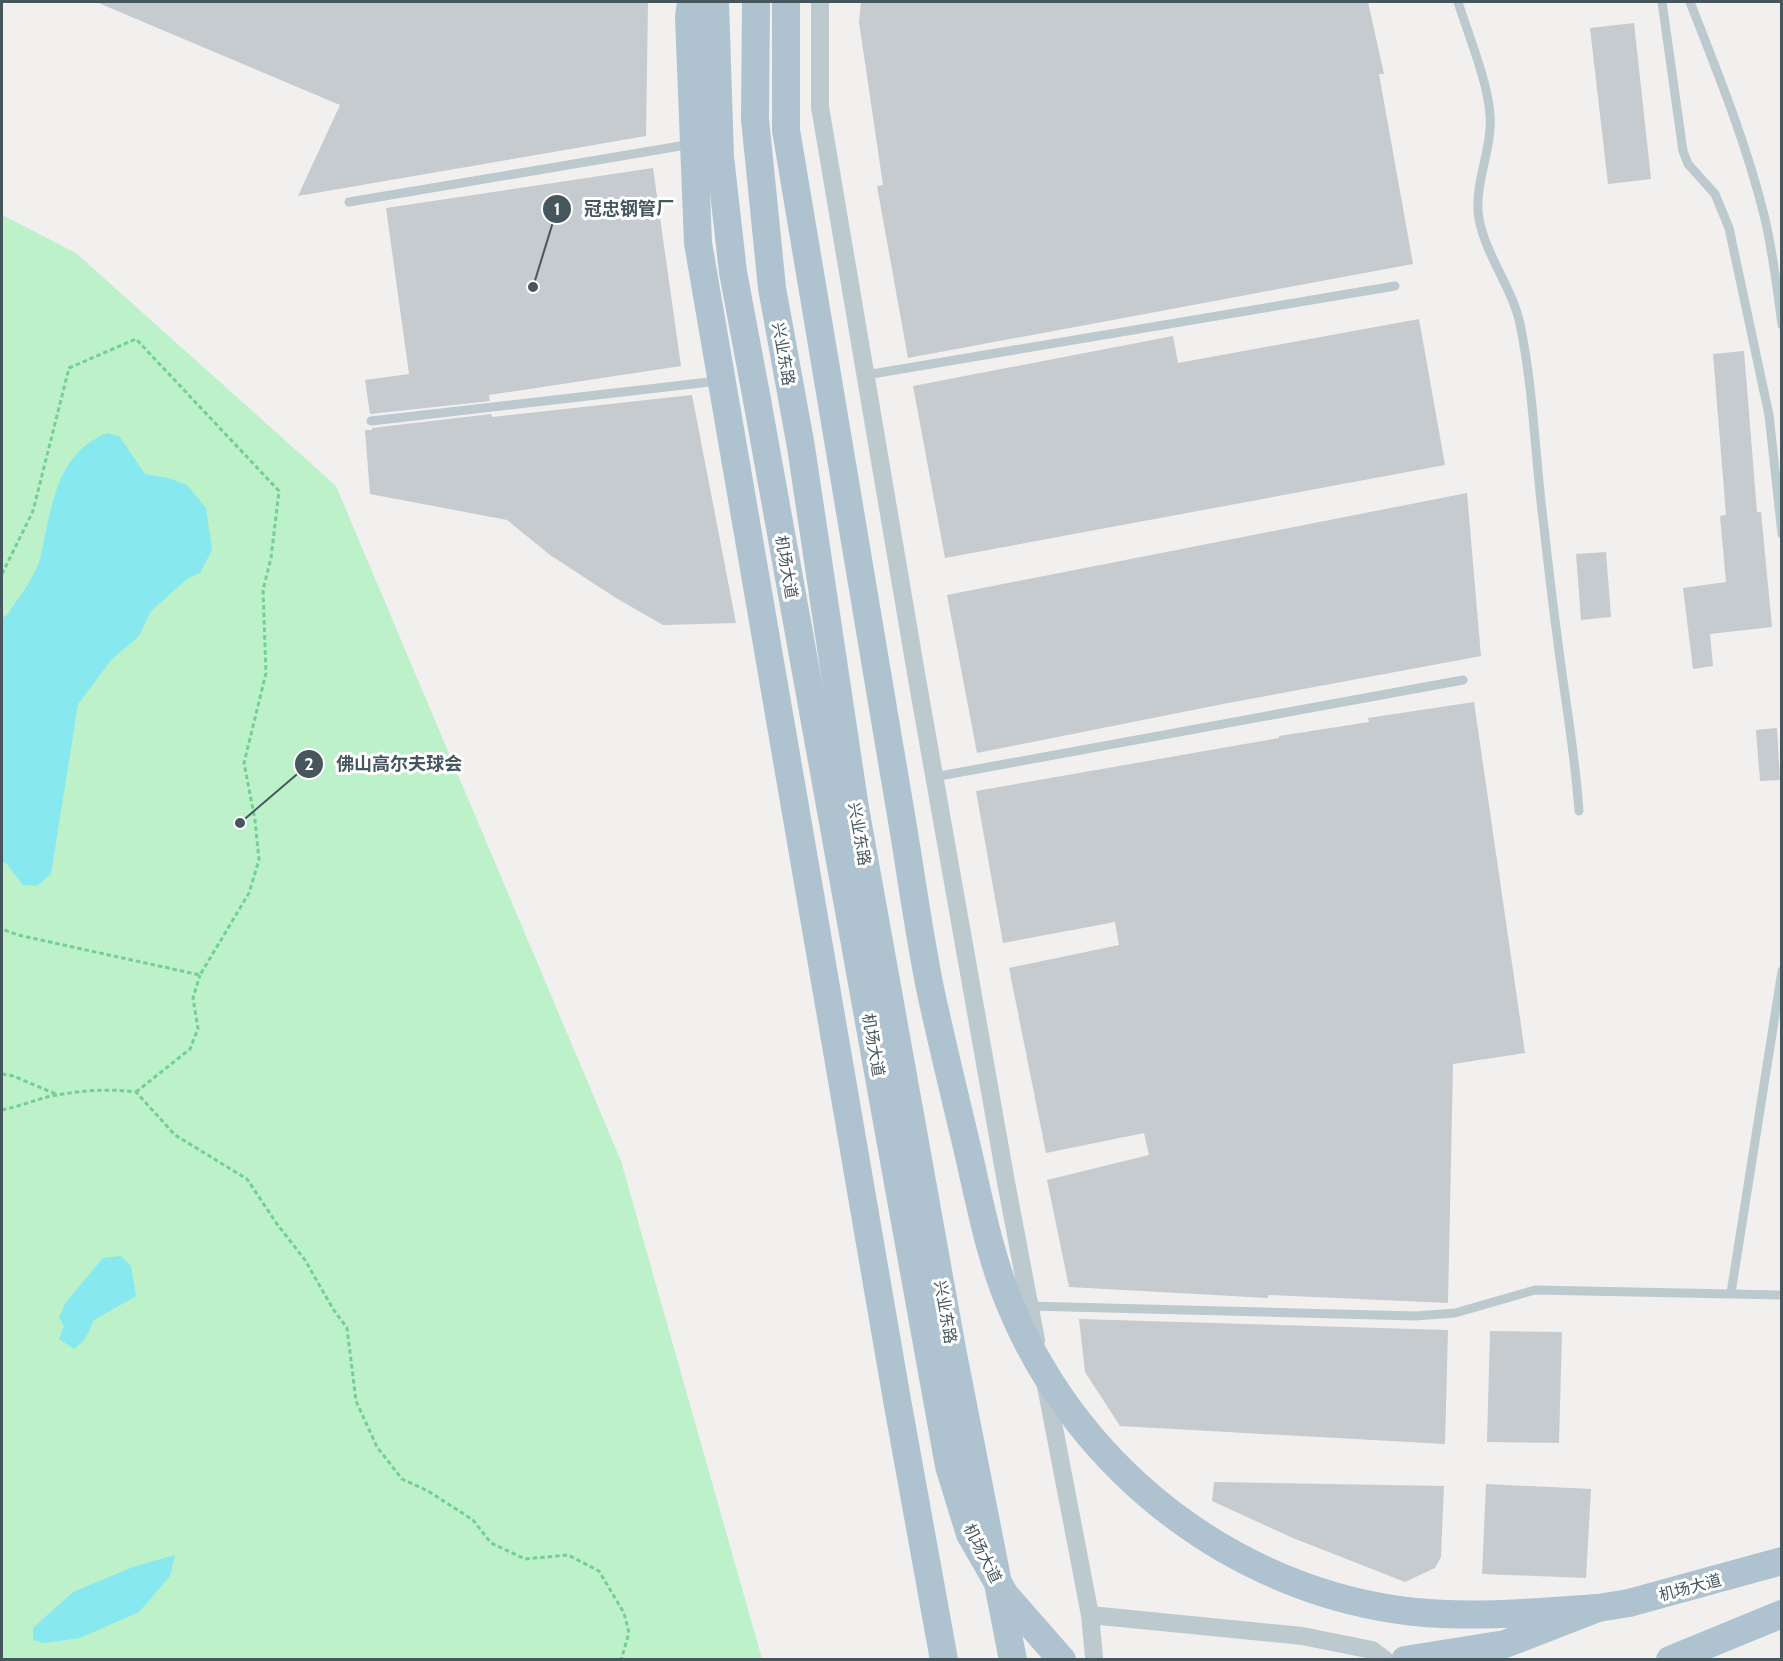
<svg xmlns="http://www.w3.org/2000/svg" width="1783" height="1661" font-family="Cabin,'Noto Sans SC',sans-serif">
  <rect width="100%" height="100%" fill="#f2efef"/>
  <!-- green -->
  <polygon fill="#bcf1c9" points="2,215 76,253 336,486 621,1161 762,1659 2,1659"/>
  <!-- water -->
  <g fill="#88e8ef">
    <path d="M107,433l12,3 26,38 23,4 19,7 19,23 6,42 -12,23 -13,6 -36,32 -12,25 -27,23 -34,45 -27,170 -14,12 -14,-1 -17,-22h-4v-245l5,-3c10,-15 23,-31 30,-48 4,-8 5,-18 7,-27 10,-45 16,-87 63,-107z"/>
    <polygon points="121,1256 131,1266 136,1296 94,1320 85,1339 74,1349 59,1339 64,1326 59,1317 66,1302 103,1258"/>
    <polygon points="175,1555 170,1576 139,1612 80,1638 44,1643 33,1640 33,1628 73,1592 133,1567"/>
  </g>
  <!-- building -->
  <g fill="#c6cbcf">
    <polygon points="96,2 648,2 646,136 298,196 340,105"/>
    <polygon points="861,2 1368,2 1384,74 1379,74 1413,264 908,358 877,186 883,185 859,22"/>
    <polygon points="1634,23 1651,179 1608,184 1590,28"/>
    <polygon points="653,168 681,366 489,395 490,401 370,414 365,380 409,374 386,208"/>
    <polygon points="1419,319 1445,465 945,558 913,386 1173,336 1178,363"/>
    <polygon points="1744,351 1757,512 1761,512 1772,627 1710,634 1713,666 1693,669 1683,588 1726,582 1720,516 1726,515 1713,354"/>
    <polygon points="692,395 736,623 663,625 616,598 550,555 507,520 370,494 365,430 372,430 372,428 491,414 492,417"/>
    <polygon points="1467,493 1481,656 1223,704 977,753 947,595"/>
    <polygon points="1606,552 1611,617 1581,620 1576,554"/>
    <polygon points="1474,702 1525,1053 1453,1064 1448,1303 1268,1295 1268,1298 1069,1287 1047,1180 1149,1155 1144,1133 1046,1153 1009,968 1119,945 1115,922 1003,943 976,791 1279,738 1279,736 1369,722 1368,718"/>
    <polygon points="1777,728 1780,780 1760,781 1756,730"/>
    <polygon points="1079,1319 1448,1330 1445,1444 1120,1426 1085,1372"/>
    <polygon points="1490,1331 1562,1332 1559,1443 1487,1442"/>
    <polygon points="1214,1482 1444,1486 1441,1557 1435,1568 1405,1582 1293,1538 1212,1501"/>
    <polygon points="1486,1484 1591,1489 1586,1578 1482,1574"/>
  </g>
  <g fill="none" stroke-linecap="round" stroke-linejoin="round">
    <!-- path -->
    <g stroke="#73d095" stroke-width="3" stroke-dasharray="4.5 3" stroke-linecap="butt">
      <polyline points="2,574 33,511 69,368 136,339 279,491 271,558 263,590 266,673 244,763 255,820 259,860 249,893 200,975 18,935 2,929"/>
      <polyline points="2,1074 13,1076 56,1094"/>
      <polyline points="136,1092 190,1049 198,1029 193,998 200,975"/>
      <path d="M2,1110c15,-3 30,-9 45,-13 29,-6 59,-9 89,-5l39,43 72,44 30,45 28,36 28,49 14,19 9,73 21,46 25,32 26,12 45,29 18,23 34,16 43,-4 31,16 25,42 5,20 -8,27"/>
    </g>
    <!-- lane -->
    <g stroke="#bcc9cf" stroke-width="9">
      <path d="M1458,2c10,32 30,80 32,113 3,33 -17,70 -11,104 7,37 33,68 41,105 14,67 15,136 24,203 4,36 8,72 13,108 7,59 18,117 22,176"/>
      <polyline points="1662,2 1683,151 1688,164 1715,194 1729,228 1769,415 1782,534"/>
      <path d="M1690,2c27,69 56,140 74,213 9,36 13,73 18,110"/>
      <polyline points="349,202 692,144"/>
      <polyline points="866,375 1395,286"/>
      <polyline points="371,421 718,381"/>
      <polyline points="934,777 1463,680"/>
      <polyline points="1731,1293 1782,971"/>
      <polyline points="1030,1306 1415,1316 1455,1313 1535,1290 1782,1295"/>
    </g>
    <!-- street -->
    <g stroke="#bcc9cf" stroke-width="18">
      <polyline points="820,2 820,107 917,679 1006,1182 1036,1340"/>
      <polyline points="1045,1381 1090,1615 1094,1657"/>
      <polyline points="1090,1615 1302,1636 1372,1650 1385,1660"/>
    </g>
    <!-- primary -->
    <g stroke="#aec3cf" stroke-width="28">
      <polyline points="691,2 689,17 698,243 897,1400 944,1660"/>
      <polyline points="715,2 720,157 733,272 757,400"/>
      <polyline points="756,2 755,119 772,288 801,447 855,808 952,1349 1013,1660"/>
      <polyline points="1405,1660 1505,1644 1598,1608 1629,1603 1782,1561"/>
      <polyline points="1670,1660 1782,1614"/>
    </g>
    <!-- primary-bridge -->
    <g stroke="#aec3cf" stroke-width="28">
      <path d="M786,2v128c38,225 75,449 113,673 11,63 19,127 32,190 11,50 23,100 35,150 13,55 23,113 46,166 69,164 226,284 403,303 61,6 122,0 183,-4"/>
      <polyline points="757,400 949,1466 970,1534 1005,1595 1062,1660"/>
    </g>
  </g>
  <g text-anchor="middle" stroke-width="6" stroke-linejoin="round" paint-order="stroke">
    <!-- street labels -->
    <g font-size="16" fill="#46565d" stroke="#fff">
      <text transform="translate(784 354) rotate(80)" y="6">兴业东路</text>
      <text transform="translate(787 567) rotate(80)" y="6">机场大道</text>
      <text transform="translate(860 834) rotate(80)" y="6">兴业东路</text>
      <text transform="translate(874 1045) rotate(80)" y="6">机场大道</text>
      <text transform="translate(946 1312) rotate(80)" y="6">兴业东路</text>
      <text transform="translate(983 1553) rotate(63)" y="6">机场大道</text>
      <text transform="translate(1690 1587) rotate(-15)" y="6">机场大道</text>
    </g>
  </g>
  <!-- callouts -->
  <path fill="none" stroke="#46565d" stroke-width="2" d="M533 287L557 209M240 823L309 764"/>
  <g fill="#46565d" stroke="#fff" stroke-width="2">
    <circle cx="533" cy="287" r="6"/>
    <circle cx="240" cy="823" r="6"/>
    <circle cx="557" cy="209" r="15"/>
    <circle cx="309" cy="764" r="15"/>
  </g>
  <g font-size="18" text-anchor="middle" font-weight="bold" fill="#fff">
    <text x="557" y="215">1</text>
    <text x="309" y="770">2</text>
  </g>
  <g font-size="18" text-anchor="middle" font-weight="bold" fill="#46565d" stroke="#fff" stroke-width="6" stroke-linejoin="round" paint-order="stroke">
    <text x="629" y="215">冠忠钢管厂</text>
    <text x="399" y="770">佛山高尔夫球会</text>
  </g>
  <!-- border -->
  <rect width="1783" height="1661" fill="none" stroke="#46565d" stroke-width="6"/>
</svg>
